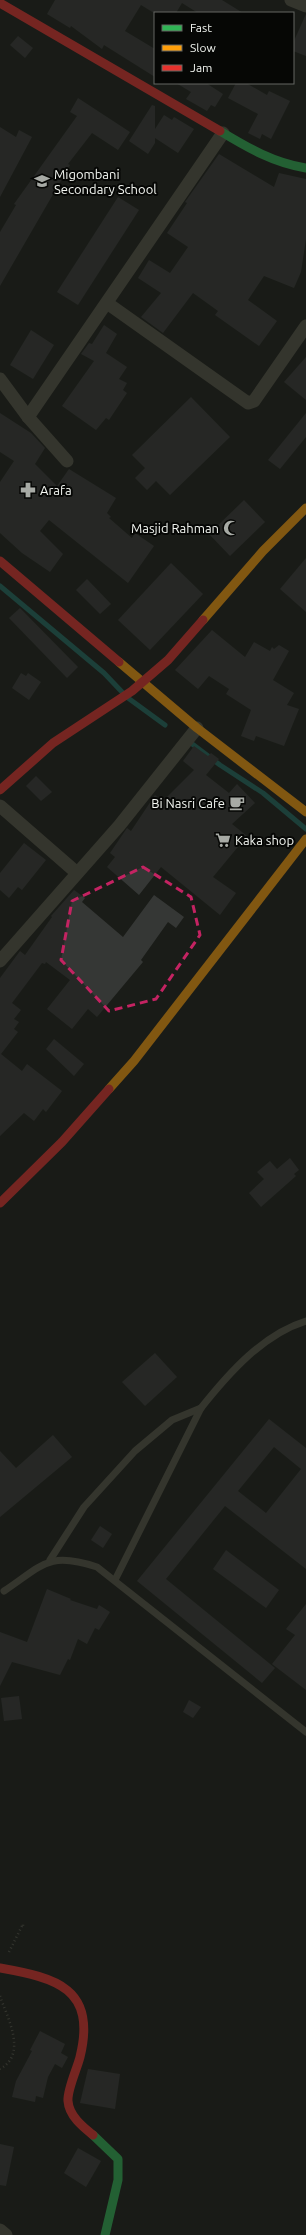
<svg xmlns="http://www.w3.org/2000/svg" width="306" height="2235" font-family="Ubuntu,sans-serif">
  <rect width="100%" height="100%" fill="#1a1c18"/>
  <g fill="none" stroke-linecap="round" stroke-linejoin="round">
    <!-- stream -->
    <g stroke="#1f6c62" stroke-width="5">
      <polyline points="0,586 104,673 123,693"/>
      <polyline points="128,698 165,725"/>
      <polyline points="187,740 220,765 263,793 306,829"/>
    </g>
  </g>
  <!-- building -->
  <g fill="#353735" fill-rule="evenodd">
    <polygon points="55,0 222,0 243,13 198,13 182,3 176,13 154,13 141,5 125,31 155,49 155,77 104,45 102,49 71,26 70,28 47,14"/>
    <polygon points="306,14 306,56 293,51 293,43"/>
    <polygon points="18,36 33,48 25,58 10,45"/>
    <polygon points="176,83 206,83 223,94 215,107 211,105 207,111 186,99 191,92"/>
    <polygon points="236,83 246,83 267,95 269,91 290,101 271,139 262,134 260,139 248,133 258,114 228,98"/>
    <polygon points="78,98 130,132 118,150 92,133 68,164 70,165 0,286 0,232 16,205 14,204 77,116 70,112"/>
    <polygon points="152,105 155,106 155,129 164,115 172,120 174,117 194,129 178,153 155,138 155,143 148,154 129,141"/>
    <polygon points="0,127 16,137 19,130 32,137 0,197"/>
    <polygon points="219,154 274,187 279,173 306,179 306,239 301,272 294,288 264,276 248,300 277,321 259,346 215,315 218,311 193,293 163,333 141,317 161,293 138,278 149,260 170,273 188,247 167,233 187,203 185,202"/>
    <polygon points="118,197 139,210 78,305 57,292"/>
    <polygon points="104,325 117,334 106,353 127,367 119,379 127,383 123,390 127,393 109,420 106,418 96,430 62,406 94,361 81,354 89,343 92,344"/>
    <polygon points="31,330 54,345 33,379 10,365"/>
    <polygon points="306,357 306,400 284,382"/>
    <polygon points="191,397 230,437 170,495 156,481 147,490 135,478 145,468 132,455"/>
    <polygon points="0,413 31,433 45,448 35,464 57,486 69,469 116,498 107,513 111,517 109,518 132,538 135,533 154,546 128,583 49,520 40,531 63,554 50,572 22,553 0,533 0,482 14,461 0,452"/>
    <polygon points="306,413 306,437 280,469 268,460"/>
    <polygon points="244,500 265,522 230,556 209,534"/>
    <polygon points="306,558 306,612 280,589"/>
    <polygon points="171,563 203,594 150,650 118,620"/>
    <polygon points="87,579 111,604 100,614 76,590"/>
    <polygon points="20,608 78,667 67,678 9,618"/>
    <polygon points="212,630 245,657 254,642 270,651 272,647 274,649 279,645 289,651 273,680 294,693 287,705 299,709 284,746 256,736 254,741 241,736 251,710 226,694 229,689 209,676 198,689 175,670"/>
    <polygon points="21,673 26,676 28,673 41,682 29,700 12,688"/>
    <polygon points="194,746 208,756 211,753 219,759 206,775 229,793 237,784 255,803 232,824 247,836 213,877 236,893 220,915 161,867 139,895 107,867 115,857 110,853 127,828 131,831 155,795 163,801 194,770 183,761"/>
    <polygon points="36,776 52,792 41,801 26,786"/>
    <polygon points="24,843 46,860 22,890 18,887 9,898 0,890 0,873"/>
    <polygon points="74,890 85,898 82,902 123,937 154,895 184,917 176,928 168,922 141,960 143,962 97,1017 88,1009 72,1029 47,1009 70,980 46,962 45,964 42,963 12,1003 21,1010 14,1019 19,1022 14,1029 18,1032 1,1054 22,1071 27,1064 62,1091 46,1112 43,1109 34,1121 24,1113 0,1136 0,978 20,951 25,955 52,917 51,916"/>
    <polygon points="54,1039 84,1064 74,1076 46,1049"/>
    <polygon points="290,1158 299,1170 294,1174 296,1176 261,1207 249,1193 264,1179 257,1172 270,1161 277,1169"/>
    <polygon points="155,1353 177,1377 145,1406 122,1382"/>
    <path d="M269,1419l37,29v121l-81,-63 -59,73 109,89 -13,15 -125,-102zM274,1447l27,22 -35,44 -28,-22z"/>
    <polygon points="53,1435 72,1457 0,1517 0,1451 16,1468"/>
    <polygon points="100,1526 112,1534 103,1548 91,1540"/>
    <polygon points="226,1550 279,1590 266,1608 213,1569"/>
    <polygon points="47,1589 71,1599 70,1600 97,1609 99,1605 110,1612 99,1630 95,1628 87,1644 78,1639 70,1660 68,1659 60,1675 12,1662 0,1686 0,1632 27,1642"/>
    <polygon points="306,1604 306,1690 272,1664 295,1635 286,1629"/>
    <polygon points="19,1696 22,1719 4,1721 1,1698"/>
    <polygon points="189,1700 201,1707 193,1718 183,1712"/>
    <polygon points="40,2031 65,2044 61,2053 68,2057 62,2068 55,2064 48,2077 43,2098 36,2096 35,2102 12,2097 16,2081 32,2051 30,2050"/>
    <polygon points="88,2069 120,2074 115,2109 80,2103"/>
    <polygon points="0,2144 14,2147 6,2186 0,2185"/>
    <polygon points="78,2148 101,2161 86,2187 64,2173"/>
  </g>
  <g fill="none" stroke-linecap="round" stroke-linejoin="round">
    <!-- path -->
    <g stroke="#54544a" stroke-width="2.5" stroke-dasharray="1 3" stroke-linecap="butt">
      <polyline points="9,1952 23,1924 23,1928"/>
      <path d="M0,1996c7,21 28,58 0,73"/>
    </g>
    <!-- lane -->
    <g stroke="#555547" stroke-width="7">
      <polyline points="50,1560 84,1507 135,1451 172,1420 201,1408"/>
      <path d="M115,1580l86,-172c27,-34 62,-74 105,-87"/>
      <path d="M4,1591c39,-26 44,-40 93,-24l209,165"/>
    </g>
    <!-- street -->
    <g stroke="#555547" stroke-width="13">
      <polyline points="291,0 306,6"/>
      <polyline points="107,303 248,403 254,401 306,326"/>
      <polyline points="0,379 28,417 67,461"/>
      <polyline points="28,417 223,133"/>
      <polyline points="0,806 77,873"/>
      <polyline points="0,961 119,826 197,728"/>
      <polyline points="0,2230 6,2235"/>
    </g>
    <!-- fast -->
    <g stroke="#30b455" stroke-width="9">
      <path d="M220,131c28,17 54,32 86,37"/>
      <polyline points="93,2135 118,2159 118,2180 105,2235"/>
    </g>
    <!-- slow -->
    <g stroke="#ff9f0a" stroke-width="9">
      <polyline points="203,620 263,551 306,508"/>
      <polyline points="119,662 197,728 306,812"/>
      <polyline points="109,1089 134,1061 306,839"/>
    </g>
    <!-- jam -->
    <g stroke="#e5322d" stroke-width="9">
      <polyline points="0,3 220,131"/>
      <polyline points="0,561 119,662"/>
      <polyline points="0,790 53,743 132,691 168,660 203,620"/>
      <polyline points="0,1203 62,1142 109,1089"/>
      <path d="M0,1968c56,10 97,20 80,89 -3,12 -13,33 -12,44 1,15 15,26 25,34"/>
    </g>
  </g>
  <!-- marked area -->
  <path d="M0 0H306V2235H0ZM143,867l48,30 9,38 -44,64 -47,12 -48,-51 11,-59z" fill="#1a1c18" fill-opacity=".55" fill-rule="evenodd"/>
  <path fill="none" stroke="#c42362" stroke-width="3" stroke-dasharray="8 5" stroke-linejoin="round" d="M143,867l48,30 9,38 -44,64 -47,12 -48,-51 11,-59z"/>
  <!-- icons -->
  <defs>
    <g id="school-bare" transform="scale(1.2)"><path d="M0-5L7-2L0 1L-7-2ZM-4 1L0 2.5L4 1V4Q0 6-4 4Z" fill="#a7aaa5" stroke="#060705" stroke-width="2.5" paint-order="stroke"/></g>
    <g id="pharmacy-bare" transform="scale(1.2)"><path d="M-2-6h4v4h4v4h-4v4h-4v-4h-4v-4h4Z" fill="#a7aaa5" stroke="#060705" stroke-width="2.5" paint-order="stroke"/></g>
    <g id="mosque-bare" transform="scale(1.2)"><path d="M3.5-4.9A6 6 0 1 0 3.5 4.9A5 5 0 1 1 3.5-4.9Z" fill="#a7aaa5" stroke="#060705" stroke-width="2.5" paint-order="stroke"/></g>
    <g id="cafe-bare" transform="scale(1.2)"><path d="M-5.5-4.5H6V0H3Q3 3.5 0 3.5H-2.5Q-5.5 3.5-5.5 0ZM3-3.2v2h1.7v-2ZM-6 4.5H4V6H-6Z" fill="#a7aaa5" stroke="#060705" stroke-width="2.5" paint-order="stroke"/></g>
    <g id="supermarket-bare" transform="scale(1.2)"><path d="M-6-5.5h2.5l.6 2H6L4.5 2H-2.5L-4.4-4H-6ZM-1.5 3.2a1.3 1.3 0 1 0 .1 0ZM3 3.2a1.3 1.3 0 1 0 .1 0Z" fill="#a7aaa5" stroke="#060705" stroke-width="2.5" paint-order="stroke"/></g>
  </defs>
  <g fill-rule="evenodd">
    <use href="#school-bare" x="42" y="181"/>
    <use href="#pharmacy-bare" x="28" y="490"/>
    <use href="#mosque-bare" x="231" y="528"/>
    <use href="#cafe-bare" x="237" y="803"/>
    <use href="#supermarket-bare" x="223" y="840"/>
  </g>
  <g text-anchor="middle" stroke-width="4" stroke-linejoin="round" paint-order="stroke">
    <!-- poi labels -->
    <g font-size="13" fill="#f3f6f1" stroke="#060705" text-anchor="start">
      <text x="54" y="179">Migombani<tspan x="54" dy="15">Secondary School</tspan></text>
      <text x="40" y="495">Arafa</text>
      <text x="219" y="533" text-anchor="end">Masjid Rahman</text>
      <text x="225" y="808" text-anchor="end">Bi Nasri Cafe</text>
      <text x="235" y="845">Kaka shop</text>
    </g>
  </g>
  <!-- legend -->
  <rect x="154" y="12" width="140" height="72" fill="#060705" stroke="#656763"/>
  <rect x="162" y="25" width="20" height="6" fill="#30b455" stroke="#656763"/>
  <text x="190" y="32" font-size="12" fill="#f3f6f1">Fast</text>
  <rect x="162" y="45" width="20" height="6" fill="#ff9f0a" stroke="#656763"/>
  <text x="190" y="52" font-size="12" fill="#f3f6f1">Slow</text>
  <rect x="162" y="65" width="20" height="6" fill="#e5322d" stroke="#656763"/>
  <text x="190" y="72" font-size="12" fill="#f3f6f1">Jam</text>
</svg>
